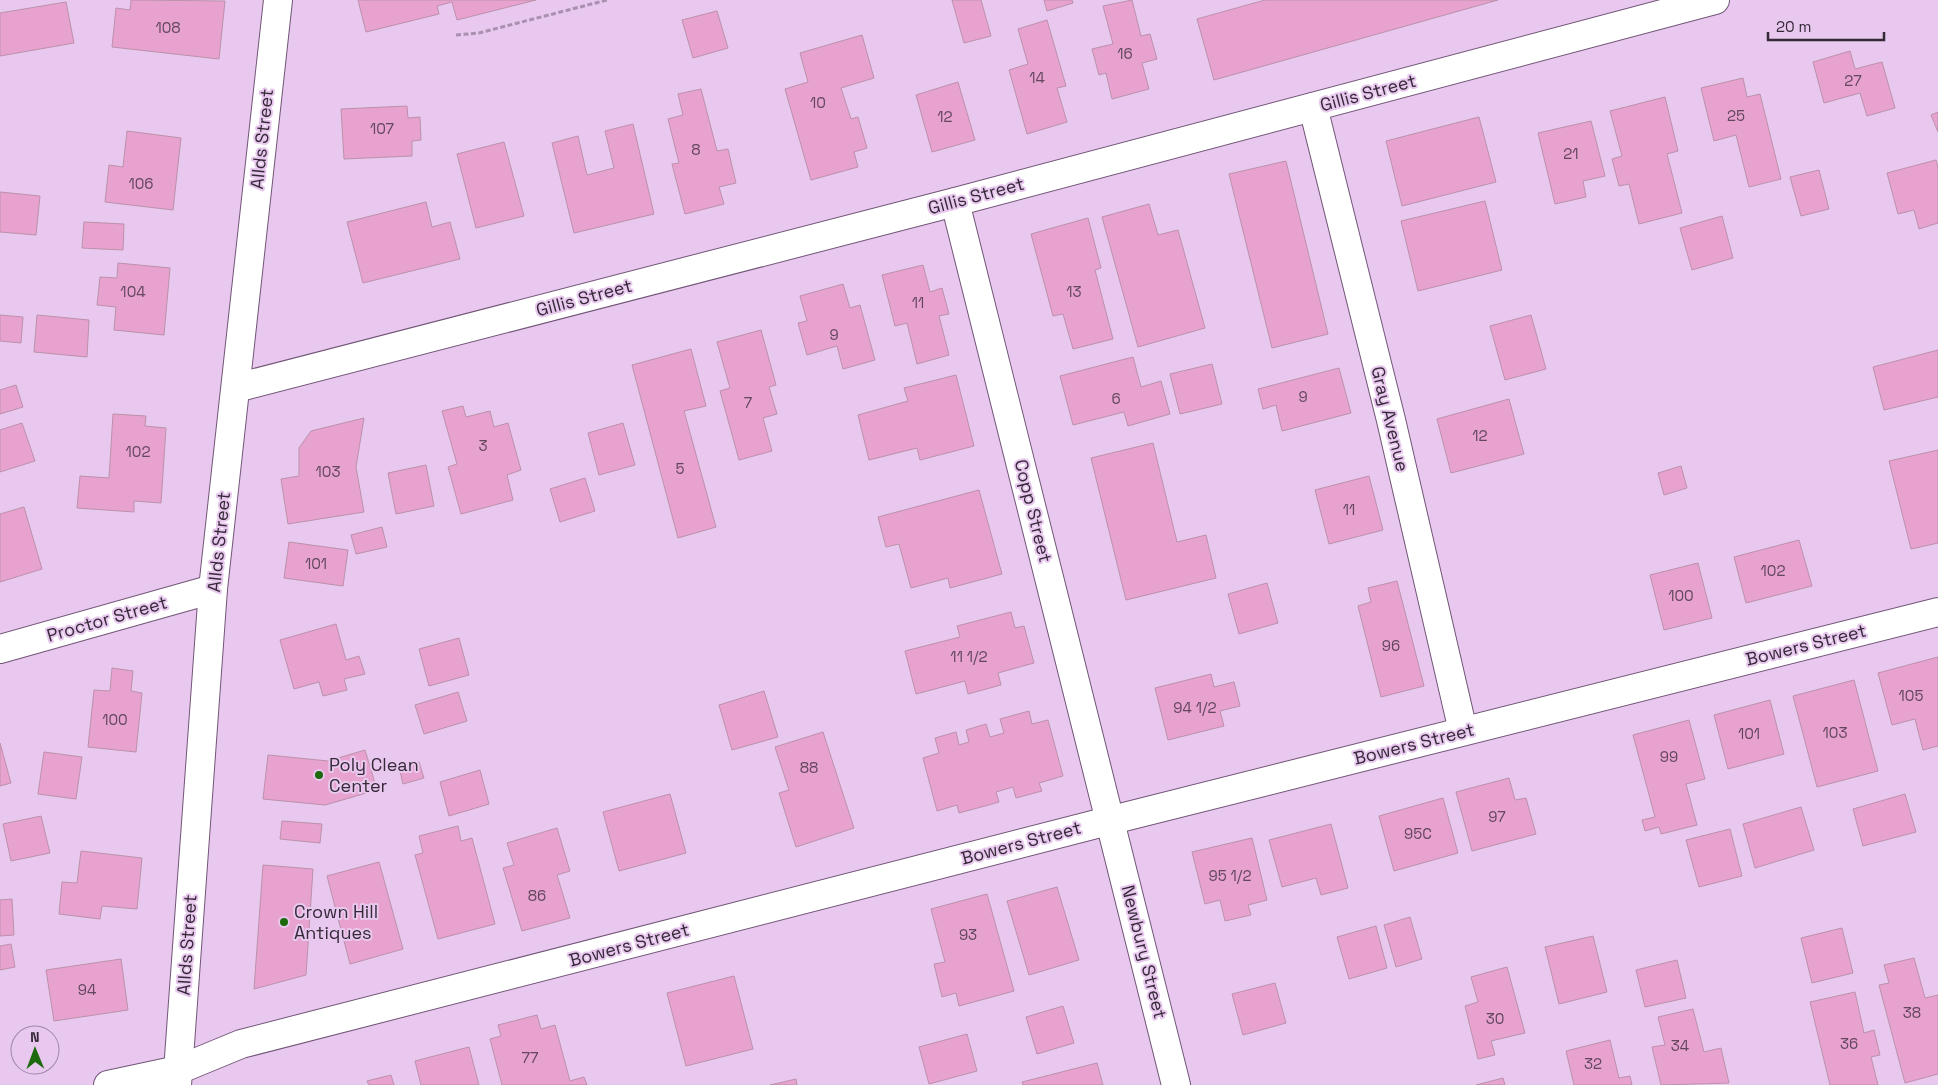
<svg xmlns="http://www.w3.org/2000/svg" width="1938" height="1085" font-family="'Space Grotesk',sans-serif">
  <rect width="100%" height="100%" fill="#e8c8ee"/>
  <!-- building -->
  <g fill="#e8a2cf" stroke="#bb91ab">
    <polygon points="131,0 225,1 219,59 112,47 116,8 130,10"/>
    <polygon points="358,0 536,0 457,20 452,2 437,6 439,14 366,32"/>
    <polygon points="952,0 981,0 991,36 964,43"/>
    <polygon points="1044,0 1072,0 1073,3 1047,11"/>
    <polygon points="1132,0 1141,36 1150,34 1157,59 1142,63 1149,89 1112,99 1106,73 1099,75 1092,49 1113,44 1103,6"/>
    <polygon points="1265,0 1498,0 1214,80 1197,19"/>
    <polygon points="66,2 74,43 0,56 0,13"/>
    <polygon points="717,11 728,48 693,58 682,20"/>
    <polygon points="1047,20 1066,86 1057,88 1067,122 1027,134 1009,70 1028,64 1018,29"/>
    <polygon points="862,35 874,78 841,88 851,119 858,117 867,148 854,152 858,167 811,180 785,89 808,82 800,53"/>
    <polygon points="1850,51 1855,69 1882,62 1895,108 1867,116 1860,93 1824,103 1813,62"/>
    <polygon points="1743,78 1747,97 1760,94 1781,179 1749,187 1736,135 1714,141 1701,88"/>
    <polygon points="958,82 975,140 932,152 916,95"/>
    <polygon points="701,89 717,151 728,149 736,183 719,187 724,204 685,214 672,164 679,163 668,119 683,115 678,94"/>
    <polygon points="1665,97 1678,151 1667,154 1682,213 1639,224 1629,184 1619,186 1612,159 1622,156 1610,111"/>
    <polygon points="407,106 408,118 420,117 421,140 412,141 412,156 344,159 341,109"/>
    <polygon points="1938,112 1938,132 1931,115"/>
    <polygon points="1479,117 1496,182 1402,206 1386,141"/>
    <polygon points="1591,121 1605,176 1583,181 1586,197 1555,204 1538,133"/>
    <polygon points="633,124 654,214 574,233 552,143 578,136 587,175 614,168 605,131"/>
    <polygon points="127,131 181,138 173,210 105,202 109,165 123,167"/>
    <polygon points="504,142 524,216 476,228 457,154"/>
    <polygon points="1936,160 1938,168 1938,223 1919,229 1914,210 1898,214 1887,173"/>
    <polygon points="1286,161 1328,334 1272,348 1229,174"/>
    <polygon points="1819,170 1829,209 1801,216 1790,177"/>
    <polygon points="0,192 40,196 36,235 0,232"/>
    <polygon points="1485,201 1502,270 1418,291 1401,221"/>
    <polygon points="426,202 432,227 450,222 460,259 363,283 347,222"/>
    <polygon points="1149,204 1158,235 1178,230 1205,328 1138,347 1102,217"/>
    <polygon points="1722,216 1733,258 1692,270 1680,228"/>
    <polygon points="1088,218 1101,268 1095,270 1113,339 1073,349 1063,314 1053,316 1031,234"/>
    <polygon points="84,222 124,224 123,250 82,248"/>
    <polygon points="118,263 170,268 164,335 114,330 116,307 97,305 100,277 117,278"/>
    <polygon points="923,265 930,292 942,288 949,314 939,316 949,355 917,364 907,323 895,326 882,275"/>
    <polygon points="843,284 850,308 860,305 875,360 843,369 837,346 807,355 798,323 807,321 800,296"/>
    <polygon points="0,315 23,317 21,343 0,341"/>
    <polygon points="37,315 89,320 87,357 34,352"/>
    <polygon points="1531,315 1546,369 1505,380 1490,326"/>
    <polygon points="761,330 776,385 769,387 777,414 763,418 772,451 739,460 720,391 730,388 717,342"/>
    <polygon points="691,349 706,406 684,411 716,527 678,538 632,365"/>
    <polygon points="1938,350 1938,397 1884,410 1873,367"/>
    <polygon points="1133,357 1141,387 1161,381 1170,414 1128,426 1124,412 1073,425 1060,376"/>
    <polygon points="1212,364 1222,404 1180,414 1170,374"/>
    <polygon points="1339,368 1351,413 1282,431 1276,405 1263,409 1258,389"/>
    <polygon points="956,375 974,446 920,460 917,448 869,460 858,415 908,401 904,388"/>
    <polygon points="16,385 23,407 0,414 0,390"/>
    <polygon points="1509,399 1524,454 1451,473 1437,419"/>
    <polygon points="463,406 466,417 490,411 494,427 508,423 521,470 507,475 513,500 461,514 448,467 457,464 442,411"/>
    <polygon points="113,414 146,416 145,426 166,428 161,503 134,501 134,512 77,508 80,476 109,478"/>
    <polygon points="364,418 356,467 364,512 288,524 281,479 299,476 299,448 311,431"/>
    <polygon points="22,423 35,461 0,472 0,430"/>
    <polygon points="623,423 635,465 599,475 588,433"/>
    <polygon points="1153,443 1177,542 1206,535 1216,578 1126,600 1091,458"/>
    <polygon points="1938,450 1938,543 1911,549 1889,461"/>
    <polygon points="426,465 434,506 396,514 388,473"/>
    <polygon points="1681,466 1687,488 1664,495 1658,473"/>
    <polygon points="1369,476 1383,530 1329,544 1315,490"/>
    <polygon points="585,478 595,511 560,522 550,489"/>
    <polygon points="979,490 1002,574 950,588 948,578 911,588 899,544 886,547 878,517"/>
    <polygon points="24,507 42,569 0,582 0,514"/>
    <polygon points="382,527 387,547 356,554 351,535"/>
    <polygon points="1799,540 1812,586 1746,603 1734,557"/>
    <polygon points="289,542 348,550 343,586 284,578"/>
    <polygon points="1698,563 1712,618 1664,630 1650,575"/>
    <polygon points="1397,581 1424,686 1381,697 1358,606 1371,602 1368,588"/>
    <polygon points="1267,583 1278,623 1239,634 1228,594"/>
    <polygon points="1011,612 1015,628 1024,626 1034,663 998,673 1001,685 968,694 965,681 916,694 905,651 960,637 957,626"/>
    <polygon points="336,624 346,660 359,656 365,674 344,679 347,690 323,696 319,682 294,689 280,640"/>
    <polygon points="459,638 469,675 429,686 419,649"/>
    <polygon points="1938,657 1938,746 1923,750 1915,719 1892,725 1878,673"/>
    <polygon points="112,668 133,671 131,691 142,693 136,752 88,747 94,690 110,691"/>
    <polygon points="1211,674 1214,687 1234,682 1240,706 1220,711 1224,726 1168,740 1155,688"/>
    <polygon points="1854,680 1878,771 1817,787 1793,696"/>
    <polygon points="764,691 778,737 732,750 719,705"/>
    <polygon points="458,692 467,721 424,734 415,705"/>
    <polygon points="1770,700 1784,754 1728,769 1714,715"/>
    <polygon points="1029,711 1032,724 1048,720 1063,776 1039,783 1042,791 1016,798 1013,787 996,792 999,802 985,806 959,813 957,805 937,811 923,758 939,753 935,738 956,732 959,745 969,742 966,730 986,724 990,737 1004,733 1000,719"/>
    <polygon points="1689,720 1705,779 1686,784 1697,825 1661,834 1659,827 1645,831 1642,820 1655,817 1633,735"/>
    <polygon points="823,732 854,828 796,847 779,793 789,790 775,747"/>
    <polygon points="0,743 11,783 0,786"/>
    <polygon points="365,750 377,790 325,805 263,799 268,755 328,761"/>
    <polygon points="44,752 82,757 76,799 38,794"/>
    <polygon points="419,762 424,778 403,784 399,767"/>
    <polygon points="480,770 489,804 449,816 440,782"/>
    <polygon points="1509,778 1515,800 1526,798 1536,834 1472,851 1456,792"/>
    <polygon points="670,794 686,853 619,871 603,812"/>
    <polygon points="1905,794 1916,832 1863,846 1853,809"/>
    <polygon points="1443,798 1458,853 1394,871 1379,816"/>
    <polygon points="1801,807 1814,850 1755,868 1743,824"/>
    <polygon points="41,816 50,853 11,861 3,824"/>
    <polygon points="282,821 322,824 320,843 280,839"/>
    <polygon points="1331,824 1348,888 1321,895 1316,878 1282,887 1269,840"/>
    <polygon points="458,826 461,841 472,838 495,924 438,939 415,855 423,853 419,836"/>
    <polygon points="557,828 570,871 557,875 570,918 522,931 503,868 514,865 507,843"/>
    <polygon points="1730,829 1742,876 1699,887 1686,840"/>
    <polygon points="1252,838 1267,900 1248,905 1251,915 1225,921 1220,900 1205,904 1192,852"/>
    <polygon points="81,851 142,858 137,909 102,906 100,919 59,914 62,882 77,883"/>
    <polygon points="379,862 403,949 350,964 327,876"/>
    <polygon points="263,865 313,869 306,975 254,989"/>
    <polygon points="1057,887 1079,960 1029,975 1007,901"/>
    <polygon points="987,894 1014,991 959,1006 956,993 942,997 934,964 945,962 931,909"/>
    <polygon points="12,899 14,935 0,936 0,900"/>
    <polygon points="1410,917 1422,959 1396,967 1384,925"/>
    <polygon points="1376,926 1387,968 1349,979 1337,937"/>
    <polygon points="1842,928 1853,973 1812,983 1801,938"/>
    <polygon points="1593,936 1607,992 1559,1004 1545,947"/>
    <polygon points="11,944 15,967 0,970 0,946"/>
    <polygon points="1914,958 1925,998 1938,995 1938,1074 1905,1083 1879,985 1889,983 1884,965"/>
    <polygon points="121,959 128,1010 54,1021 46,970"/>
    <polygon points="1677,960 1686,998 1645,1007 1636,970"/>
    <polygon points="1507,967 1525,1033 1491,1041 1495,1055 1478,1059 1465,1006 1478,1002 1471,977"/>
    <polygon points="734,976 753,1049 686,1066 667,993"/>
    <polygon points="1275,983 1286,1023 1243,1035 1232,994"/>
    <polygon points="1855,992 1864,1033 1874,1030 1880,1055 1871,1057 1878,1085 1830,1085 1810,1002"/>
    <polygon points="1063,1006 1074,1043 1037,1054 1026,1017"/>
    <polygon points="1693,1009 1704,1052 1721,1048 1729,1083 1661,1085 1652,1047 1665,1045 1658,1017"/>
    <polygon points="537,1015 541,1029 555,1025 570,1081 584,1077 587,1085 502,1085 490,1039 501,1036 498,1025"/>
    <polygon points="967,1034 977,1071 929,1084 919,1047"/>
    <polygon points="1610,1040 1619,1078 1630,1076 1632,1085 1574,1085 1566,1051"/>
    <polygon points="469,1047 479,1085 421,1085 415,1061"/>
    <polygon points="1097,1063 1103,1085 1023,1085 1022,1082"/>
    <polygon points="391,1075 394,1085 369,1085 367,1081"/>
    <polygon points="1503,1078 1505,1085 1476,1085"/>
    <polygon points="796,1079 797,1085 770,1085"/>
  </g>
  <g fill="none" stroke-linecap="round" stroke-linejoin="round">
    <!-- minor casing -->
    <g stroke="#725677" stroke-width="30">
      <g id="minor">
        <polyline points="1313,107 1391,420 1463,731"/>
        <polyline points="955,202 1176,1085"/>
        <polyline points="236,388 955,202 1715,0"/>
        <polyline points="0,649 213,589"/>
        <polyline points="108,1085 178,1070 241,1044 1112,820 1938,612"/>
      </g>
    </g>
    <!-- tertiary casing -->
    <g stroke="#725677" stroke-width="30">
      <polyline id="tertiary" points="177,1085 213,589 278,0"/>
    </g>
    <!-- path -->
    <polyline stroke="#a990ae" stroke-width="3" stroke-dasharray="5 2.5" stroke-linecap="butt" points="456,35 479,33 607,0"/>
    <!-- minor -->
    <use href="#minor" stroke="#fff" stroke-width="28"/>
    <!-- tertiary -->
    <use href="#tertiary" stroke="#fff" stroke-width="28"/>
  </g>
  <!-- markers -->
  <g fill="#1c6a0b" stroke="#e8c8ee" stroke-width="2">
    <circle cx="319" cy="775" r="5"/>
    <circle cx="284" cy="922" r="5"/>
  </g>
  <g text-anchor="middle" stroke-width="4" stroke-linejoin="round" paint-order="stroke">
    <!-- number labels -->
    <g font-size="15" fill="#62475e">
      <text x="168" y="33">108</text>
      <text x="1125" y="59">16</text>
      <text x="1037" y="83">14</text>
      <text x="1853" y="86">27</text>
      <text x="818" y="108">10</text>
      <text x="1736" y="121">25</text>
      <text x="945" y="122">12</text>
      <text x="382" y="134">107</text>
      <text x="696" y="155">8</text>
      <text x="1571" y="159">21</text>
      <text x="141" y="189">106</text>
      <text x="133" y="297">104</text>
      <text x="1074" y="297">13</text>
      <text x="918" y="308">11</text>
      <text x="834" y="340">9</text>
      <text x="1303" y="402">9</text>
      <text x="1116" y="404">6</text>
      <text x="748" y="408">7</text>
      <text x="1480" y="441">12</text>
      <text x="483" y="451">3</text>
      <text x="138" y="457">102</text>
      <text x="680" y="474">5</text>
      <text x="328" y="477">103</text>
      <text x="1349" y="515">11</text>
      <text x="316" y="569">101</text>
      <text x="1773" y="576">102</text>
      <text x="1681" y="601">100</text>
      <text x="1391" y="651">96</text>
      <text x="969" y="662">11 1/2</text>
      <text x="1911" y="701">105</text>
      <text x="1195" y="713">94 1/2</text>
      <text x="115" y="725">100</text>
      <text x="1835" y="738">103</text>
      <text x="1749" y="739">101</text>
      <text x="1669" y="762">99</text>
      <text x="809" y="773">88</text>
      <text x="1497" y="822">97</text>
      <text x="1418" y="839">95C</text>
      <text x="1230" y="881">95 1/2</text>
      <text x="537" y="901">86</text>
      <text x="968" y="940">93</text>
      <text x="87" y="995">94</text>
      <text x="1912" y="1018">38</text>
      <text x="1495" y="1024">30</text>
      <text x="1849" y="1049">36</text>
      <text x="1680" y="1051">34</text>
      <text x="530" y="1063">77</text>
      <text x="1593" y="1069">32</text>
    </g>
    <!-- street labels -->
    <g font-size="18" fill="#352938" stroke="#e8c8ee">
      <text transform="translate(1368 93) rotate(-15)" y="6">Gillis Street</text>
      <text transform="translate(262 139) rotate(-84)" y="6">Allds Street</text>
      <text transform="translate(976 196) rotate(-15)" y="6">Gillis Street</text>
      <text transform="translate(584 298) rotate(-15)" y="6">Gillis Street</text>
      <text transform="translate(1390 419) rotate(76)" y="6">Gray Avenue</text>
      <text transform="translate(1033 511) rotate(76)" y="6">Copp Street</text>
      <text transform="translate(219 542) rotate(-84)" y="6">Allds Street</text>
      <text transform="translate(107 619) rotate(-16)" y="6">Proctor Street</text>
      <text transform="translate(1806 645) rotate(-14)" y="6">Bowers Street</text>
      <text transform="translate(1414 744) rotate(-14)" y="6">Bowers Street</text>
      <text transform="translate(1021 843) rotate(-15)" y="6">Bowers Street</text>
      <text transform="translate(187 945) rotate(-86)" y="6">Allds Street</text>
      <text transform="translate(629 945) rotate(-15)" y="6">Bowers Street</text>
      <text transform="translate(1144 952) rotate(76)" y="6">Newbury Street</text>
    </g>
    <!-- poi labels -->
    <g font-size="18" fill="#352938" stroke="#e8c8ee" text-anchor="start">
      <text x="329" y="771">Poly Clean<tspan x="329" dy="21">Center</tspan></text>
      <text x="294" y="918">Crown Hill<tspan x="294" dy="21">Antiques</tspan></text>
    </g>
  </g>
  <!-- north arrow -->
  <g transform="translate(35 1050) rotate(359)"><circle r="24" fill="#e8c8ee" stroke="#a088a5"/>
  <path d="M0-4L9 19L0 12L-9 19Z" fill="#1c6a0b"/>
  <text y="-8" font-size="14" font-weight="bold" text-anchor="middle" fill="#352938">N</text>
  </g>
  <!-- scale -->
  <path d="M1768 32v8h116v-8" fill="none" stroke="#352938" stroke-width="2.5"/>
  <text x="1776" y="32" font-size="15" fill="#352938" stroke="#e8c8ee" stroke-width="4" paint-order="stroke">20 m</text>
</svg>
